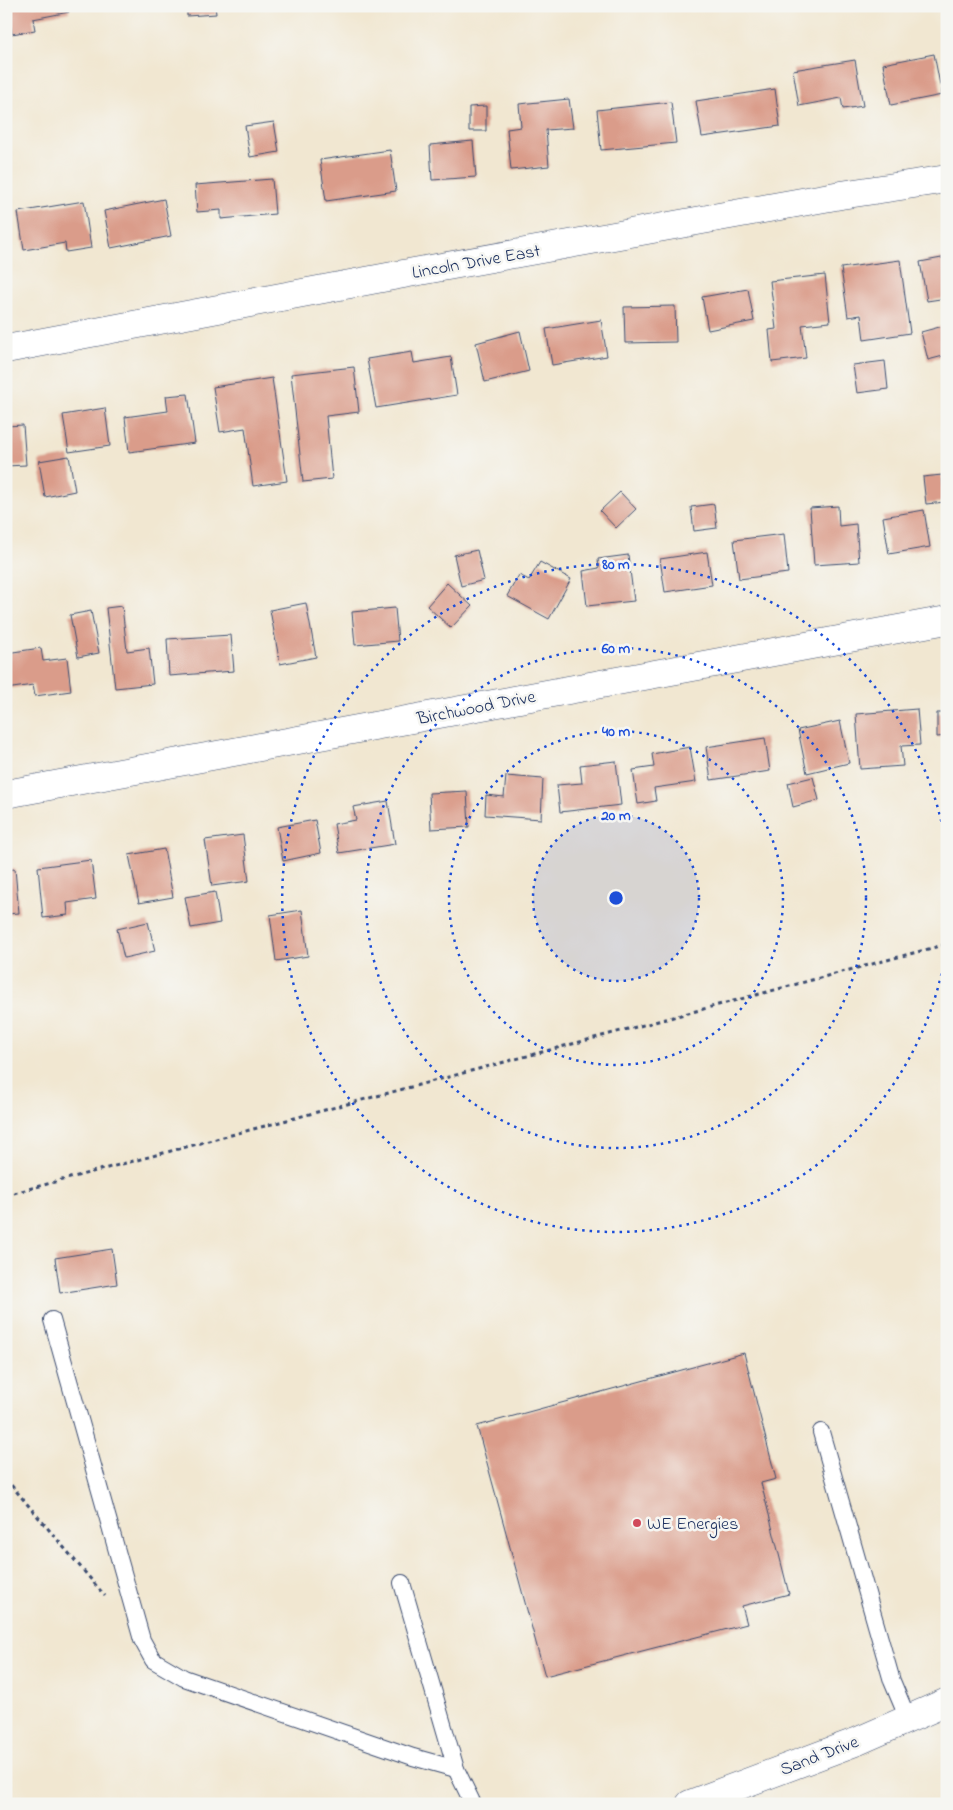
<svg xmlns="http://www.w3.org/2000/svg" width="953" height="1810" font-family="'Indie Flower',sans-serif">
  <rect width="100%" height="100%" fill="#f6f6f2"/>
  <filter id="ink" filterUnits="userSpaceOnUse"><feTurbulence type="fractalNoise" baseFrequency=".02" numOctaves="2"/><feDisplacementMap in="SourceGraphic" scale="10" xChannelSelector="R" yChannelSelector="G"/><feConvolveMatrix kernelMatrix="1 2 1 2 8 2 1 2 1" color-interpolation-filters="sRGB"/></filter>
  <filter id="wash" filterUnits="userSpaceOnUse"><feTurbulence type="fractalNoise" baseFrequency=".0096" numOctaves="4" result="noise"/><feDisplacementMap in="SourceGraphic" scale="20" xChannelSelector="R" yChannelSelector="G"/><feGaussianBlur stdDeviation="1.12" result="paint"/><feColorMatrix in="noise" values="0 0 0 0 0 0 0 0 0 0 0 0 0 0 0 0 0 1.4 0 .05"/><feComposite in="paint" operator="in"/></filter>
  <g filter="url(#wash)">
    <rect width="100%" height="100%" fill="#f1e7d1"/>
    <g id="blocks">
      <!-- building -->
      <g fill="#da9c8a">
        <polygon points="7,6 68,6 69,12 33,19 35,30 12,34"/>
        <polygon points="187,6 215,6 216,14 187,16"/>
        <polygon points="934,54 942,95 891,105 883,64"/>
        <polygon points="855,60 863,106 843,109 841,98 799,106 793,70"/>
        <polygon points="775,89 780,126 702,137 696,101"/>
        <polygon points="569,99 573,128 546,130 549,166 511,170 507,129 521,127 519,104"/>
        <polygon points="671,102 676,143 601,150 597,110"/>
        <polygon points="486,106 486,131 469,131 469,107"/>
        <polygon points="274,122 279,152 250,157 245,126"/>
        <polygon points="473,141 476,177 432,180 430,145"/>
        <polygon points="390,150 396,191 326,201 320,160"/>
        <polygon points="272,179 275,214 221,219 221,210 197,212 195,185"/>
        <polygon points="164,199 171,236 111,248 104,211"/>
        <polygon points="84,201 91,248 66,252 65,243 24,250 18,212"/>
        <polygon points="947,257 947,298 927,301 920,262"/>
        <polygon points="900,260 910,333 864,340 861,315 848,317 841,268"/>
        <polygon points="825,275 830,322 802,325 806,358 772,362 769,330 776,329 770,281"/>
        <polygon points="748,289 754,321 708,330 702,297"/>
        <polygon points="675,306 676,342 625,343 624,307"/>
        <polygon points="601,320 607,356 552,365 546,329"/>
        <polygon points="947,325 947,355 928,360 921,332"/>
        <polygon points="520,331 529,371 485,382 476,343"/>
        <polygon points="412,352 414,363 451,357 457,395 376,408 367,359"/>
        <polygon points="885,361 888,389 857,393 853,365"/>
        <polygon points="354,367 359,412 326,416 332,479 303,482 291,374"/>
        <polygon points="272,378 287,481 253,486 245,428 220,432 213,387"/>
        <polygon points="188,394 195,443 129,452 125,417 168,411 166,396"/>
        <polygon points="105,408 110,446 69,452 63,415"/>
        <polygon points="23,425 26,465 6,466 6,426"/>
        <polygon points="69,456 75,491 45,497 39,461"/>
        <polygon points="942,475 945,502 926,504 923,477"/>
        <polygon points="620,492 636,509 616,528 600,511"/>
        <polygon points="714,504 717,528 694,531 691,507"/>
        <polygon points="838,506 839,526 856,524 859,562 814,565 810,508"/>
        <polygon points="924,510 930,547 889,554 883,517"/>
        <polygon points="784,534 788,573 739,579 734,540"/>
        <polygon points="477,550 484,580 461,586 454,555"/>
        <polygon points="707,552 712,585 665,592 660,559"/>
        <polygon points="628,555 634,601 587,606 583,571 599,568 598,559"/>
        <polygon points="540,562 571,579 549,619 507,596 519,575 529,580"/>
        <polygon points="447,583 472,606 451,628 427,606"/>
        <polygon points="306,603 316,657 280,664 270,610"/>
        <polygon points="122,606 127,651 149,648 153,684 115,688 106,608"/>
        <polygon points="395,608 398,641 355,645 352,612"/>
        <polygon points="91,611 99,653 78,657 70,615"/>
        <polygon points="231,635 234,671 169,676 167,639"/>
        <polygon points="41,648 43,661 67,658 71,691 35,696 33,685 6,689 6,653"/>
        <polygon points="917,709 920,745 901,746 903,766 860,769 856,714"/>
        <polygon points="937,713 947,713 947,736 937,737"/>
        <polygon points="840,721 849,763 807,773 798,730"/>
        <polygon points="765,738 770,771 711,780 706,747"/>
        <polygon points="690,747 696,782 654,788 656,801 638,804 633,770 654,767 652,754"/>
        <polygon points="616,761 621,805 560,812 557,785 582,783 580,765"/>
        <polygon points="506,776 543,779 541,819 485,815 486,795 504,797"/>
        <polygon points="813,777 819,800 793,807 788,783"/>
        <polygon points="467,791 469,827 431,829 429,793"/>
        <polygon points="388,801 395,844 339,853 334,824 356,820 353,807"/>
        <polygon points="315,820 321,853 283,861 277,827"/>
        <polygon points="243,835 249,881 212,886 205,840"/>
        <polygon points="164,849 173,897 139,903 129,855"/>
        <polygon points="91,860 96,899 67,903 68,915 43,918 38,867"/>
        <polygon points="15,869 19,913 6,914 6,870"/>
        <polygon points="215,892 220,923 191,928 185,897"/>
        <polygon points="302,910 308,956 276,961 270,915"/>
        <polygon points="148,922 155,951 124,958 117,929"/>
        <polygon points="112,1249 117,1284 60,1293 55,1258"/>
        <polygon points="744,1353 776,1479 761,1483 789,1594 742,1606 747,1624 545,1676 477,1426"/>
      </g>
    </g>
  </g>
  <g filter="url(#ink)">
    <use href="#blocks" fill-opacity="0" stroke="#3b4b6f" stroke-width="1"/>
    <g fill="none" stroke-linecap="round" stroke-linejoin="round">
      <!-- lane casing -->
      <g stroke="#3b4b6f" stroke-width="18">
        <g id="lane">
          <polyline points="52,1320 142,1640 153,1660 184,1678 413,1757 456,1769"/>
          <polyline points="821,1432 892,1681 908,1719"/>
          <polyline points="402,1583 456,1769 473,1804"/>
        </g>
      </g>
      <!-- street casing -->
      <g stroke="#3b4b6f" stroke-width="29">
        <g id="street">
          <polyline points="6,349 414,272 841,195 947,179"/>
          <polyline points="6,794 947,620"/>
          <polyline points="690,1804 858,1741 947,1702"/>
        </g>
      </g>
      <!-- path -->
      <g stroke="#3b4b6f" stroke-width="3" stroke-dasharray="4 4" stroke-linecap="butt">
        <polyline points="6,1195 947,944"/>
        <polyline points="6,1479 105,1596"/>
      </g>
      <!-- lane -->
      <use href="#lane" stroke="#fff" stroke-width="16"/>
      <!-- street -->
      <use href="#street" stroke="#fff" stroke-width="28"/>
    </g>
  </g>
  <!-- distance rings -->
  <circle cx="616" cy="898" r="83" fill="#1d4ed8" fill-opacity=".12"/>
  <g fill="none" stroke="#1d4ed8" stroke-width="2.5" stroke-dasharray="2.5 5">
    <circle cx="616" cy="898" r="83"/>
    <circle cx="616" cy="898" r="167"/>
    <circle cx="616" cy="898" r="250"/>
    <path d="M947 944A334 334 0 1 1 947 852"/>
  </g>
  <!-- markers -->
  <circle fill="#d1495b" stroke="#f6f6f2" stroke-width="2" cx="637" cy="1523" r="5"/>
  <g text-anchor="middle" stroke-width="5" stroke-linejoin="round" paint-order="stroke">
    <!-- street labels -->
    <g font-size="18" fill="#1b2f5e" stroke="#f6f6f2">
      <text transform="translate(476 261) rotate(-10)" y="6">Lincoln Drive East</text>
      <text transform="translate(476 707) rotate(-11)" y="6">Birchwood Drive</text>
      <text transform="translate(819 1755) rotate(-21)" y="6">Sand Drive</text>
    </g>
    <!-- poi labels -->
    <g font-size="18" fill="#1b2f5e" stroke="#f6f6f2" text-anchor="start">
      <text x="647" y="1529">WE Energies</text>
    </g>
  </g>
  <circle cx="616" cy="898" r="8" fill="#1d4ed8" stroke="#f6f6f2" stroke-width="2.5"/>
  <g font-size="15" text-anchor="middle" font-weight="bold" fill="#1d4ed8" stroke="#f6f6f2" stroke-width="5" stroke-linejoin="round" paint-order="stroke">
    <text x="616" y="569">80 m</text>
    <text x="616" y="653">60 m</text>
    <text x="616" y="736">40 m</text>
    <text x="616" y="820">20 m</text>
  </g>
  <!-- margin -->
  <rect width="953" height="1810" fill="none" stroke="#f6f6f2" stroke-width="25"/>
</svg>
